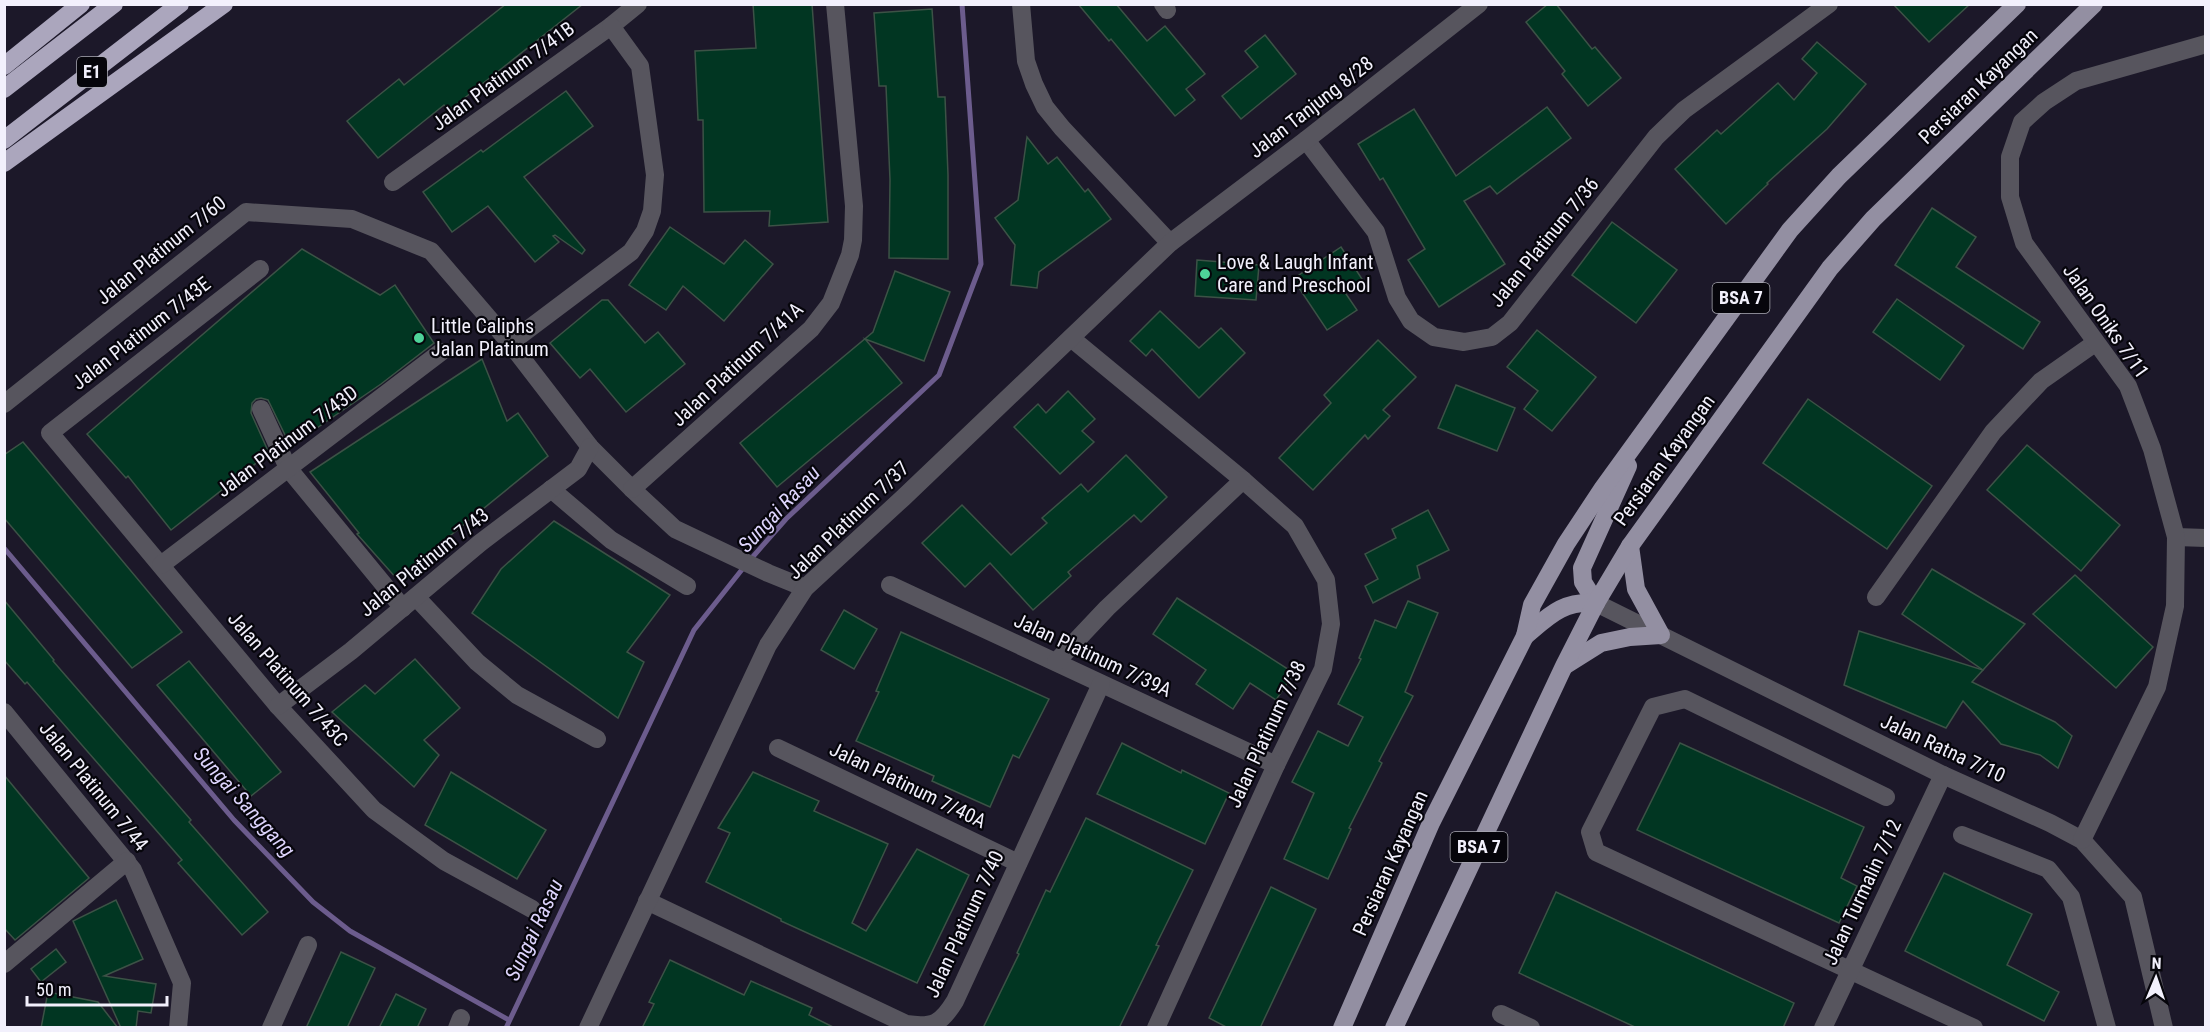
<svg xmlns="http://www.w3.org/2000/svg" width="2210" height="1032" font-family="'Roboto Condensed',sans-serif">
  <rect width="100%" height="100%" fill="#1c1829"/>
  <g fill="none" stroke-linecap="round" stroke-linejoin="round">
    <!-- stream -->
    <g stroke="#6c5c8d" stroke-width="5">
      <polyline points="4,548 234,820 313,902 350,931 509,1020"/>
      <polyline points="750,560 786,519 939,375 981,264 962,4"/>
      <polyline points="506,1028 694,630 744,567"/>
    </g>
  </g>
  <!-- building -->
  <g fill="#013622" stroke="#3c5246" stroke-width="1.5">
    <polygon points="506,4 583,4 448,111 444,105 378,158 347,121 399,79 404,85"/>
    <polygon points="753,4 812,4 828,222 769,226 770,211 704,212 703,120 698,120 695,51 756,48"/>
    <polygon points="1078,4 1116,4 1147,41 1165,26 1205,74 1186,89 1195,100 1175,116 1111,39 1109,41"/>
    <polygon points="1548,4 1556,4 1592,49 1595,47 1621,78 1588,106 1562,74 1565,71 1526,22"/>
    <polygon points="1893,4 1970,4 1929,42"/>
    <polygon points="932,9 938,97 945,97 948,175 948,259 889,258 890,180 886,86 879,86 874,13"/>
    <polygon points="1265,35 1296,74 1241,119 1222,96 1258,67 1245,51"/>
    <polygon points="1817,42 1866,84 1827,129 1767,183 1768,184 1726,224 1675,169 1717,130 1721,134 1778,83 1794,100 1817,73 1802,59"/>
    <polygon points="566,91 593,126 524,177 585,250 582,254 555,235 553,236 559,242 535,262 488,206 452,232 423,192 481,150 483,152"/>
    <polygon points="1547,107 1571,138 1497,194 1490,186 1464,201 1505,264 1439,307 1408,260 1425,249 1383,178 1380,180 1358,144 1414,109 1456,176"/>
    <polygon points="1027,137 1048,164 1057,157 1085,192 1088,189 1111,219 1039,272 1037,288 1011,285 1015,245 995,218 1018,200"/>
    <polygon points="1932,208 1976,237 1956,267 2040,322 2023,349 1895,265"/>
    <polygon points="1612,222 1677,270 1636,323 1572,275"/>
    <polygon points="670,227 724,264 745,240 773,264 724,321 683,286 666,310 629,285"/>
    <polygon points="1341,247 1362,279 1344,291 1357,310 1327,330 1293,279"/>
    <polygon points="302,249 380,295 395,285 434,343 381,384 295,443 290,436 287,439 268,400 261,398 256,399 252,403 251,413 269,453 171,530 128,476 126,478 87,434"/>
    <polygon points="1197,260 1259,265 1256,300 1195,296"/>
    <polygon points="895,271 950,292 924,361 865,339 902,383 777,487 740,443 873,332"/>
    <polygon points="1897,299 1964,346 1940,380 1873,332"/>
    <polygon points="602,300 608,300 645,343 658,332 685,364 626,412 590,369 580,378 550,343"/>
    <polygon points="1160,311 1199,348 1221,328 1245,353 1199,398 1152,349 1146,356 1130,341"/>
    <polygon points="1537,330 1596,377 1552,431 1524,409 1538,391 1507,367"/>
    <polygon points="1378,340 1416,377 1383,410 1390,416 1368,439 1365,435 1313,490 1279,458 1331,403 1324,395"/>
    <polygon points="482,359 507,421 518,413 548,456 397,579 357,534 359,533 310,472"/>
    <polygon points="1456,385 1515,408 1497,451 1438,428"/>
    <polygon points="1068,391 1095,419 1082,431 1094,442 1060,474 1014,427 1038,404 1046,413"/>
    <polygon points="1808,399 1932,486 1887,549 1763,463"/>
    <polygon points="23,442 182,632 132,668 4,518 4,455"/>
    <polygon points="2027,445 2120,525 2081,571 1987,490"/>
    <polygon points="1126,455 1167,497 1141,522 1134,515 1068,572 1071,576 1033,610 990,563 965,587 922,543 962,505 1011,555 1047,523 1042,518 1081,484 1088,492"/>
    <polygon points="1428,510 1449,550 1417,566 1420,578 1373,603 1365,586 1378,579 1365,554 1396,538 1392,529"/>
    <polygon points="554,521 670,595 627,652 644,662 618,718 472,613 501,569"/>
    <polygon points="1932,569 2025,624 1983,670 1902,614"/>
    <polygon points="2075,575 2153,647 2116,688 2033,614"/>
    <polygon points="1177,598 1294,673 1276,700 1250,683 1233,709 1196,684 1206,670 1153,634"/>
    <polygon points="4,600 54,660 53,661 191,820 189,822 268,912 242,935 178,863 182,860 27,682 25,684 4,660"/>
    <polygon points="1408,601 1438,613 1405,692 1413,696 1379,761 1382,763 1349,828 1351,829 1328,879 1284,859 1314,793 1292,782 1318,731 1348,746 1363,717 1338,704 1361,659 1359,658 1375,620 1396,628"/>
    <polygon points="844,610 877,629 854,669 821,650"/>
    <polygon points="1859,631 1983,670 1972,682 2055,722 2072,736 2058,768 2040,755 2001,744 1963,701 1946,728 1844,685"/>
    <polygon points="901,632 1049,699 1019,758 1013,755 990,807 932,781 934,776 856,741 879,692 876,691"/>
    <polygon points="415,659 460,708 424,740 439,755 414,787 332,712 365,685 375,694"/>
    <polygon points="189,661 281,772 251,796 157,685"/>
    <polygon points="1122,743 1181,773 1182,770 1229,793 1205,844 1097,794"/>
    <polygon points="1680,743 1864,827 1841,878 1857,886 1839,923 1637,830"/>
    <polygon points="451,772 546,830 517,879 425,825"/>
    <polygon points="753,772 819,801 814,811 888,844 852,923 866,931 917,849 969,875 917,983 781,921 781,919 706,882 730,833 718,828"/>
    <polygon points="4,775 89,878 15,940 4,928"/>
    <polygon points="1086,818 1193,870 1156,945 1159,946 1119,1028 983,1028 1019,954 1017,953 1046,890 1050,892"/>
    <polygon points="1944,873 2032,914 2007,965 2059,992 2044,1021 1905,951"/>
    <polygon points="1271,887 1316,909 1260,1028 1228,1028 1209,1018"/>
    <polygon points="1556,892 1794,1003 1783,1028 1637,1028 1519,973"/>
    <polygon points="116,900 143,959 104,976 156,984 151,1013 138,1011 136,1028 121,1028 73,921"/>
    <polygon points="56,949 66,962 41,982 31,969"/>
    <polygon points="341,952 375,968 347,1028 306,1028"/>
    <polygon points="670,960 744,995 751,981 812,1008 809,1015 835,1028 642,1028 654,1004 649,1002"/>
    <polygon points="48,992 98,1002 118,1028 41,1028"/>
    <polygon points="396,994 426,1009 417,1028 379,1028"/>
  </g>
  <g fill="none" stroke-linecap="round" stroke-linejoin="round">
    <!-- minor -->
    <g stroke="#57555e" stroke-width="18">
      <polyline points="1021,4 1026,61 1034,84 1045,107 1062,128 1170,243"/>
      <polyline points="1163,4 1167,10"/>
      <polyline points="1306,140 1376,232 1397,298 1411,321 1434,337 1464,342 1492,337 1510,323 1656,137 1684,110 1829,4"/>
      <polyline points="393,182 611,26 638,4"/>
      <polyline points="260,269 50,433 278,706 374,810 444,861 532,909"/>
      <polyline points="1071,338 1243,480 1295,526 1326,580 1331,624 1323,669 1276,765 1156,1028"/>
      <polyline points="510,343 631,252 645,231 652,211 655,175 640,66 611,26"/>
      <polyline points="4,404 246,212 352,219 431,251 510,343 590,447 632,489 675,529 768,573 805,588"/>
      <polyline points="261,409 288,468 403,608"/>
      <polyline points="551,489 611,540 687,586"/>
      <polyline points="632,489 811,329 831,303 850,255 853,240 854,206 835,4"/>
      <polyline points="2176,537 2206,538"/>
      <polyline points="161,565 441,352"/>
      <polyline points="890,585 1276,765"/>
      <polyline points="416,597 477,662 517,695 597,739"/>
      <polyline points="1876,597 1993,432 2041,381 2095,343"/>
      <polyline points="1596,603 1943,775 2050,823 2082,840 2133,897 2164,1028"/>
      <polyline points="1056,662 1107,608 1243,480"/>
      <polyline points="278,706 351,651 480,543 578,469 590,447"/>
      <polyline points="4,712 133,870 182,983 178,1028"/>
      <polyline points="778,748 1018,863"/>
      <polyline points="1886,797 1685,699 1653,707 1590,832 1596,852 1974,1028"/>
      <polyline points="1962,835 2048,869 2071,897 2107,1028"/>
      <polyline points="2082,840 2157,687 2175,606 2176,537 2152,449 2128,386 2024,243 2010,197 2010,157 2022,122 2044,102 2076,81 2206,44"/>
      <path d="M647,901l259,123c27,4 35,0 49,-23l146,-317"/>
      <polyline points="4,964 127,861"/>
      <polyline points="1501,1014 1531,1028"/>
      <polyline points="271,1028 308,945"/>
      <polyline points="457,1028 461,1018"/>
      <polyline points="588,1028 768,645 805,588 903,498 1170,243 1306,140 1479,4"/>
      <polyline points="1823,1028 1943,775"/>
    </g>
    <!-- major -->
    <g stroke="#938fa2" stroke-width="18">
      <polyline points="1596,603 1583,582 1582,568 1628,466"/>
      <path d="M1525,636c25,-21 37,-35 71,-33"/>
      <polyline points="1566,665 1601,643 1630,637 1661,635 1636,589 1630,546"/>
      <polyline points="1342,1028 1431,823 1525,636 1532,605 1566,544 1603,488 1790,230 1839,176 2017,4"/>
      <polyline points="1394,1028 1564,666 1596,603 1630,546 1830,268 1873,219 2094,4"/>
    </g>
    <!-- highway -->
    <g stroke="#aba6bd" stroke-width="18">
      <polyline points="4,66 81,4"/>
      <polyline points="4,89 114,4"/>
      <polyline points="4,140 180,4"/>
      <polyline points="4,163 224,4"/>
    </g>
  </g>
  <!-- markers -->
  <g fill="#4ed399" stroke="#06050b" stroke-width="2">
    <circle cx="1205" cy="274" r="6"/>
    <circle cx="419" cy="338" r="6"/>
  </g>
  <g text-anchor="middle" stroke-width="4.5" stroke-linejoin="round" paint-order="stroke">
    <!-- shield labels -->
    <g fill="#06050b" stroke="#abaab4" stroke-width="1.5">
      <rect x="77" y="57" width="30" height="30" rx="4.5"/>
      <rect x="1712.5" y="283" width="57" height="30" rx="4.5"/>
      <rect x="1450.5" y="832" width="57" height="30" rx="4.5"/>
    </g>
    <g font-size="18" font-weight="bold" fill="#f2f0fc">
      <text x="92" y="78">E1</text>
      <text x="1741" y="304">BSA 7</text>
      <text x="1479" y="853">BSA 7</text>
    </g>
    <!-- street labels -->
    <g font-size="20" fill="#f2f0fc" stroke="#06050b">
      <text transform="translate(503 76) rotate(-36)" y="7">Jalan Platinum 7/41B</text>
      <text transform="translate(1978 86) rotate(-44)" y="7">Persiaran Kayangan</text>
      <text transform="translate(1311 107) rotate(-38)" y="7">Jalan Tanjung 8/28</text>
      <text transform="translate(1544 242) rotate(-51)" y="7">Jalan Platinum 7/36</text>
      <text transform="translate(161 250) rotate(-39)" y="7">Jalan Platinum 7/60</text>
      <text transform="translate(2106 321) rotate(55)" y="7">Jalan Oniks 7/11</text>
      <text transform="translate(141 333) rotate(-38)" y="7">Jalan Platinum 7/43E</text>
      <text transform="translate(737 364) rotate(-43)" y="7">Jalan Platinum 7/41A</text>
      <text transform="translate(287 441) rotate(-37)" y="7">Jalan Platinum 7/43D</text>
      <text transform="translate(1664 460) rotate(-54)" y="7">Persiaran Kayangan</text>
      <text transform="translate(848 520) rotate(-44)" y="7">Jalan Platinum 7/37</text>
      <text transform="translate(424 562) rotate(-39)" y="7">Jalan Platinum 7/43</text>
      <text transform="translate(1093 655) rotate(25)" y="7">Jalan Platinum 7/39A</text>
      <text transform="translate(288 679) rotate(49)" y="7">Jalan Platinum 7/43C</text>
      <text transform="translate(1266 734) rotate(-65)" y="7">Jalan Platinum 7/38</text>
      <text transform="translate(1943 748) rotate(25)" y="7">Jalan Ratna 7/10</text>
      <text transform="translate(908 785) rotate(26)" y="7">Jalan Platinum 7/40A</text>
      <text transform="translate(94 786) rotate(51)" y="7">Jalan Platinum 7/44</text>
      <text transform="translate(1390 863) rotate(-66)" y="7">Persiaran Kayangan</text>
      <text transform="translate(1862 892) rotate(-65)" y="7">Jalan Turmalin 7/12</text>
      <text transform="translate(964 924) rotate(-65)" y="7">Jalan Platinum 7/40</text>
    </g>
    <!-- poi labels -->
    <g font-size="20" fill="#f2f0fc" stroke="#06050b" text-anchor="start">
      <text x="1217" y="269">Love &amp; Laugh Infant<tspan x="1217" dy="23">Care and Preschool</tspan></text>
      <text x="431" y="333">Little Caliphs<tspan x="431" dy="23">Jalan Platinum</tspan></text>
    </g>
    <!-- water labels -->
    <g font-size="21" font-style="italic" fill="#ddd4fc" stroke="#06050b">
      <text transform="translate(779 509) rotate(-47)" y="7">Sungai Rasau</text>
      <text transform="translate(244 802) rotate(48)" y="7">Sungai Sanggang</text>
      <text transform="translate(534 930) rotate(-65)" y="7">Sungai Rasau</text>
    </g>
  </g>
  <!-- border -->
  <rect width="2210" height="1032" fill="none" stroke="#f2f0fc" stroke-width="12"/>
  <!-- north arrow -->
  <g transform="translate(2156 978) rotate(2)" stroke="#06050b" stroke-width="4.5" paint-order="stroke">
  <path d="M0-4.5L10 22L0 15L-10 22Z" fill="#f2f0fc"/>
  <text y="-9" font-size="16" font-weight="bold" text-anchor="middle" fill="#f2f0fc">N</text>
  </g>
  <!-- scale -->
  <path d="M27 996v9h140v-9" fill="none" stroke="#f2f0fc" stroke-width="3"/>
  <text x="36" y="996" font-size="18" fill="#f2f0fc" stroke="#06050b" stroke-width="4.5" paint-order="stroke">50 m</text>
</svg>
